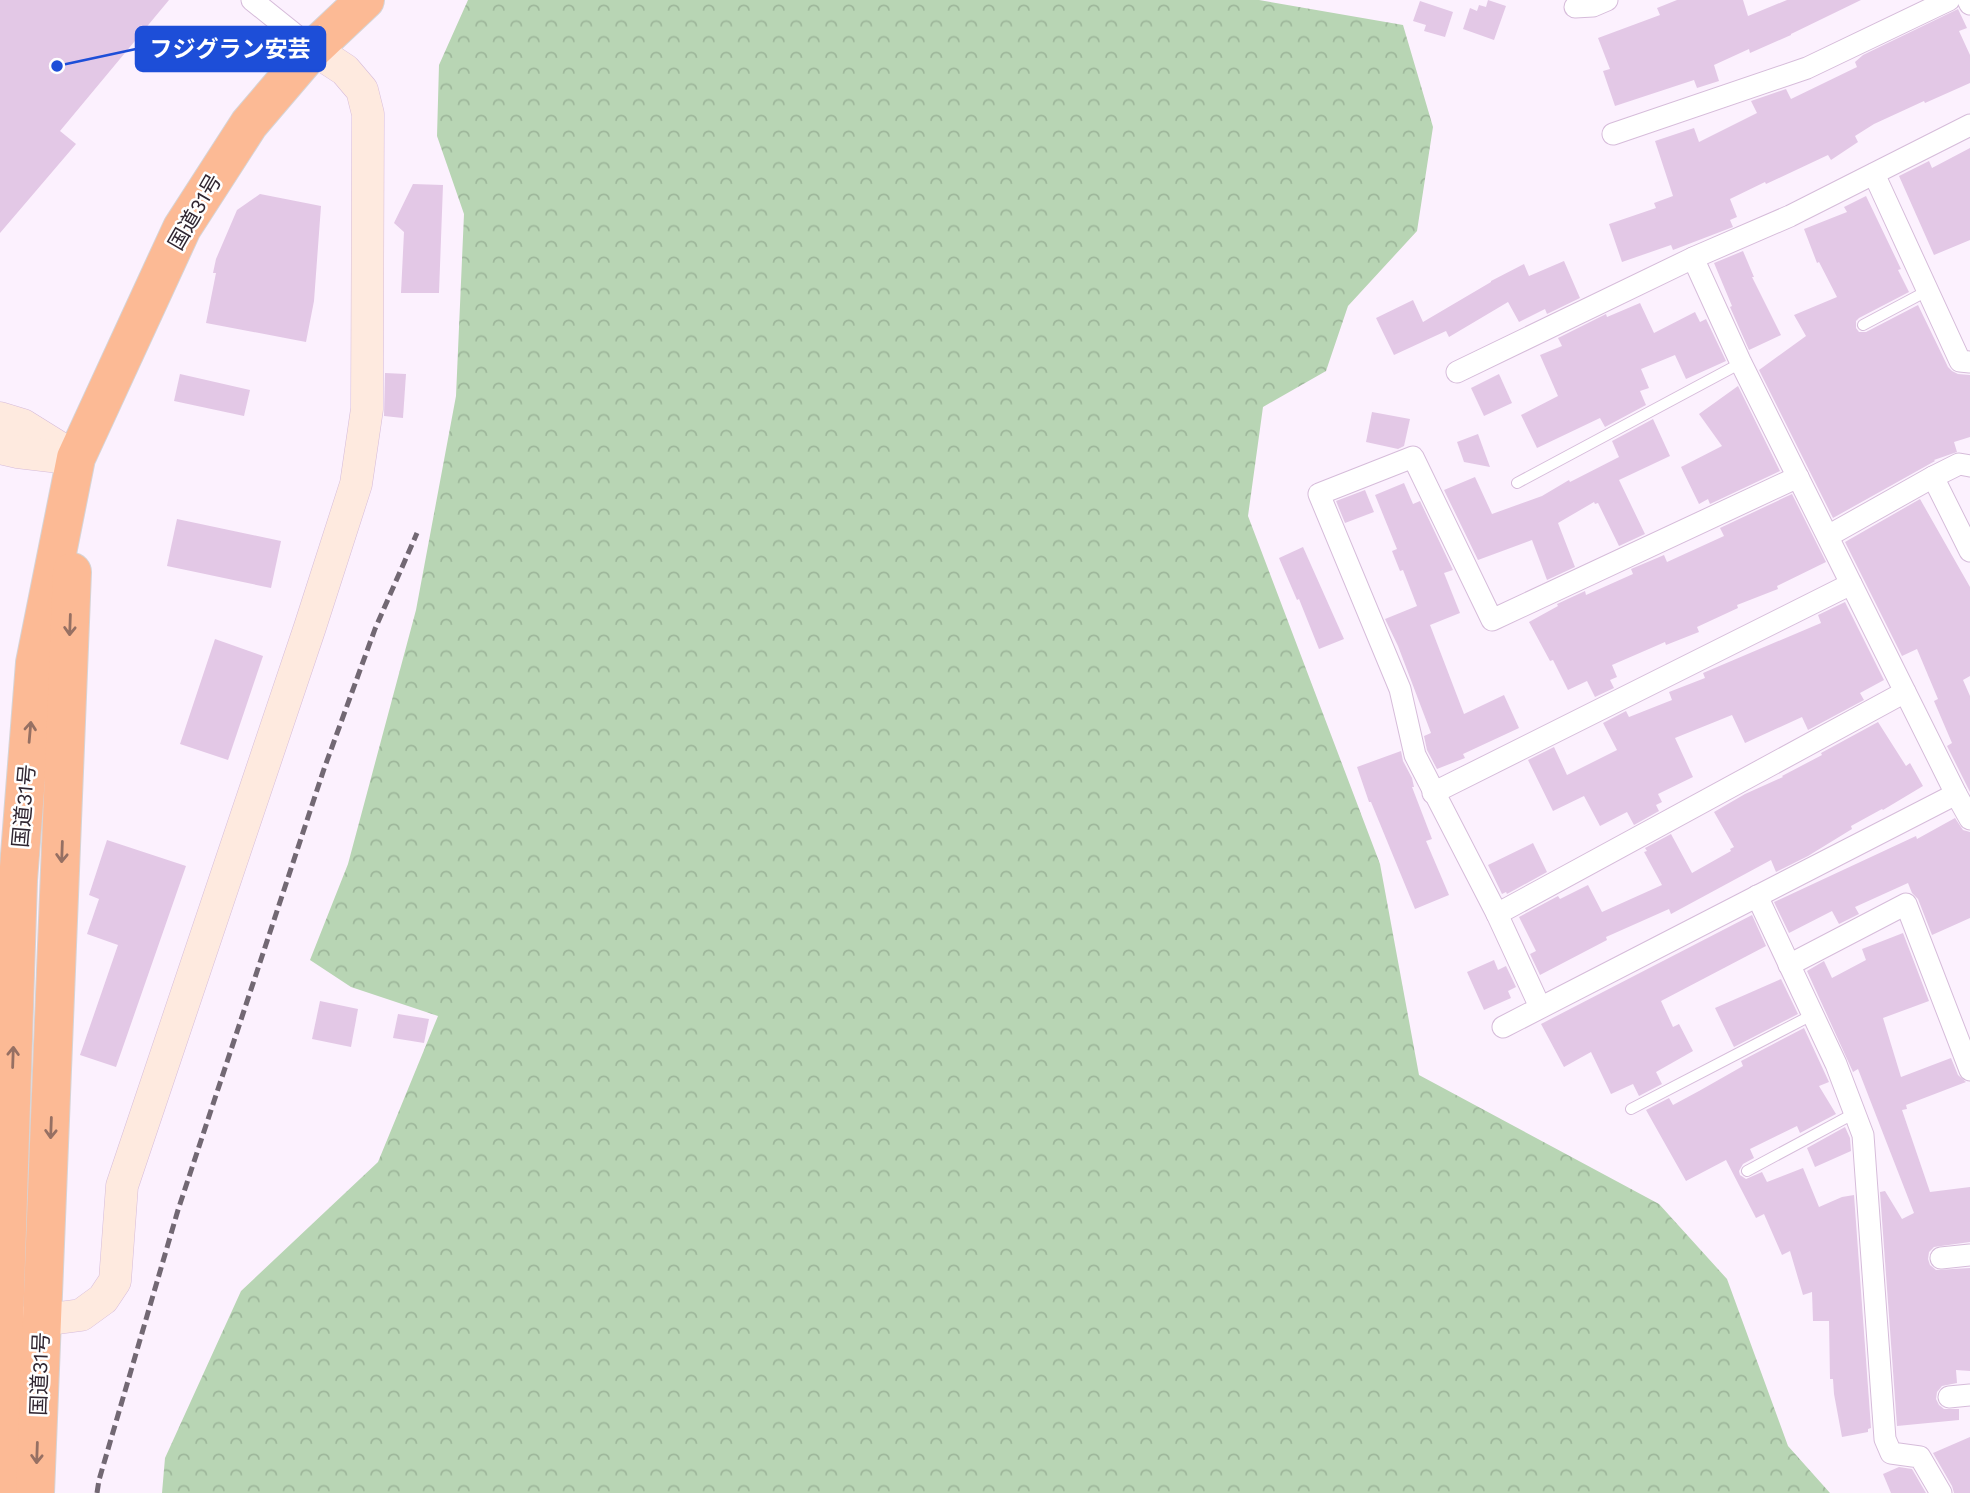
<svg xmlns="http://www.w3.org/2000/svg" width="1970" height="1493" font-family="'Work Sans','Noto Sans JP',sans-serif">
  <defs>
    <pattern id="forest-crowns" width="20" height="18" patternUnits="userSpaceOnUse" patternTransform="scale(1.75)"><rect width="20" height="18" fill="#b8d5b4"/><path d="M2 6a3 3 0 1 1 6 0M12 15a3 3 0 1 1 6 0" fill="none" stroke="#9eb79b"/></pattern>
  </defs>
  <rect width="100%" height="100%" fill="#fcf1fe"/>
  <!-- forest -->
  <polygon fill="url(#forest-crowns)" points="468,0 1259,0 1403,25 1433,127 1417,231 1348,306 1326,371 1263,407 1248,516 1380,864 1419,1075 1659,1204 1727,1279 1788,1446 1830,1493 162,1493 165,1458 241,1291 378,1162 438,1016 351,987 310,960 348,864 416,610 456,396 464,214 437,136 439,65"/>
  <!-- building -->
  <g fill="#e3c8e6">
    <polygon points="0,0 169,0 60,131 76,144 0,233"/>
    <polygon points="1488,0 1506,6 1494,40 1463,29 1470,8 1477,11 1479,5 1486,7"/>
    <polygon points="1677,0 1743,0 1748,16 1787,0 1861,0 1791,34 1791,35 1750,53 1749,49 1714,65 1719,81 1697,88 1694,80 1615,106 1603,71 1610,69 1598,38 1660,15 1657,8"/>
    <polygon points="1420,1 1453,12 1445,37 1424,31 1426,25 1413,21"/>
    <polygon points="1958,9 1967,28 1959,31 1970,55 1970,83 1925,103 1924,101 1874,124 1855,136 1858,142 1831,160 1828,155 1766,184 1765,182 1730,199 1737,217 1730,220 1733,227 1673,250 1671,245 1622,262 1609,224 1656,208 1654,203 1673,196 1655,141 1694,128 1699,142 1757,113 1751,101 1786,89 1791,99 1857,67 1855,62 1863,55"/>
    <polygon points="1970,148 1970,240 1934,255 1899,176 1929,161 1932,168"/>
    <polygon points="413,184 443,185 439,293 401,293 404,232 394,223"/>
    <polygon points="260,194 321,206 314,301 306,342 206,323 216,273 213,273 216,259 237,210"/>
    <polygon points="1866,196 1901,269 1898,270 1909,292 1859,318 1856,321 1856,328 1859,332 1866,332 1918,305 1948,367 1952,371 1958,374 1970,375 1970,437 1954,442 1957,452 1934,460 1935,461 1833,518 1759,370 1806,336 1794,315 1837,297 1819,262 1817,263 1804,229 1847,212 1844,207"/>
    <polygon points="1743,251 1754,277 1752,277 1781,335 1749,350 1730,307 1732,306 1714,263"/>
    <polygon points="1564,261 1580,298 1547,314 1545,309 1519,322 1508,302 1449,337 1446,331 1394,355 1376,318 1413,300 1423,322 1491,282 1491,281 1524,264 1529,276"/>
    <polygon points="1640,303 1654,333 1695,312 1700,322 1706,319 1726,361 1686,379 1675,355 1641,369 1649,388 1640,391 1646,405 1605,427 1600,418 1537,448 1521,415 1558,396 1540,355 1562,346 1558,338 1606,314 1607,317"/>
    <polygon points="385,373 406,374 403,418 384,416"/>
    <polygon points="180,374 250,390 244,416 174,401"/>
    <polygon points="1499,374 1512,403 1484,416 1471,388"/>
    <polygon points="1738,386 1780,471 1710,504 1708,499 1699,504 1681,467 1722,446 1699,414"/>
    <polygon points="1372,412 1410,419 1404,446 1398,449 1366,442"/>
    <polygon points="1653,419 1670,456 1619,480 1645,534 1619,546 1598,503 1595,504 1594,502 1558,523 1575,567 1547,580 1532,540 1478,560 1444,490 1475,477 1492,514 1542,496 1569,480 1570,482 1619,457 1612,441"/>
    <polygon points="1478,434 1490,467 1464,462 1457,442"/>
    <polygon points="1404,483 1413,504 1420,501 1453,570 1444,573 1460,613 1430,625 1464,714 1504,695 1519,728 1463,754 1465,758 1437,769 1427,750 1424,736 1431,733 1398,646 1385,619 1417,606 1403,570 1400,571 1392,551 1397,549 1375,495"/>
    <polygon points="1365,490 1374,512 1345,523 1336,501"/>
    <polygon points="1792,494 1826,562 1777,586 1778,589 1737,605 1738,608 1697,627 1699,632 1666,645 1665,642 1612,665 1617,677 1610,680 1614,688 1595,697 1587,681 1568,690 1553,660 1550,661 1529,622 1558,606 1557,604 1585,591 1586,595 1633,574 1631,569 1657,558 1664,555 1667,562 1724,536 1720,528"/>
    <polygon points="1920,499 1970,587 1970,676 1963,680 1970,696 1970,792 1947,746 1952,743 1934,701 1938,699 1917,649 1902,656 1845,542"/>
    <polygon points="177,519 281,541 271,588 167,566"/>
    <polygon points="1303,547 1344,639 1319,649 1299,599 1297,600 1279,558"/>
    <polygon points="1845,602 1884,680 1860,693 1864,700 1808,730 1802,717 1745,743 1732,715 1675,738 1693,777 1658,794 1662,802 1656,805 1659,811 1634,825 1627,812 1600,826 1584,796 1553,811 1528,760 1554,747 1567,775 1617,750 1603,723 1626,711 1629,717 1672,700 1669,692 1705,678 1703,673 1821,623 1818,615"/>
    <polygon points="215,639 263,656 228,760 180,744"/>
    <polygon points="1878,722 1906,766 1910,763 1923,786 1883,810 1882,809 1851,826 1852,829 1808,856 1776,872 1771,860 1671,914 1669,909 1606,937 1607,940 1540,975 1530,954 1536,951 1519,917 1558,896 1560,899 1588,885 1602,912 1662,885 1644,852 1647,851 1645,848 1671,834 1692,873 1731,851 1730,849 1734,847 1714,812 1745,794 1783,777 1782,776 1822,755 1821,753"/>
    <polygon points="1401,751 1403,761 1412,778 1414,787 1412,787 1432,839 1426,841 1449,895 1415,909 1371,802 1369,802 1357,767"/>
    <polygon points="1955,818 1963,830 1970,832 1970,918 1932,935 1918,899 1912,893 1908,883 1855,907 1859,914 1839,924 1832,911 1789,933 1774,902 1916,836 1917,839"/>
    <polygon points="107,840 186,866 116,1067 80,1055 118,945 87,934 99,899 89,895"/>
    <polygon points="1533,843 1547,872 1507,894 1506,892 1502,894 1488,865"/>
    <polygon points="1752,915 1766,946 1661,1001 1673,1027 1679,1024 1693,1051 1656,1072 1662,1084 1639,1096 1633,1084 1611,1094 1591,1052 1564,1067 1541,1024"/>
    <polygon points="1903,933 1929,1001 1883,1018 1901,1077 1951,1058 1958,1075 1966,1082 1906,1105 1907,1109 1902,1110 1930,1192 1970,1187 1970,1242 1934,1247 1929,1252 1928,1259 1930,1265 1936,1270 1970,1268 1970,1371 1956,1370 1957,1383 1942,1386 1937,1392 1936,1399 1939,1405 1944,1409 1959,1409 1959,1420 1897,1426 1880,1192 1885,1191 1902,1219 1914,1213 1858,1069 1853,1072 1807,971 1824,961 1832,978 1866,960 1862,949"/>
    <polygon points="1494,960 1498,970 1506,966 1516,987 1508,991 1511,998 1484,1010 1467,972"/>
    <polygon points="1781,979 1798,1014 1734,1047 1715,1008"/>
    <polygon points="320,1001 358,1009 351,1047 312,1039"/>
    <polygon points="398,1014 429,1019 424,1043 393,1038"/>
    <polygon points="1804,1028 1829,1082 1819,1086 1836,1114 1800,1133 1797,1126 1750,1149 1754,1158 1743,1164 1739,1171 1740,1175 1746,1179 1762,1172 1767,1182 1803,1168 1819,1207 1842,1197 1854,1195 1871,1428 1868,1429 1868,1432 1842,1437 1834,1394 1833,1379 1830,1379 1829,1321 1813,1321 1812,1292 1803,1295 1790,1251 1782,1255 1764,1214 1756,1218 1726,1160 1686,1181 1646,1110 1669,1098 1673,1105 1699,1091 1743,1066 1741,1061"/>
    <polygon points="1845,1127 1850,1138 1851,1151 1815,1167 1807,1148"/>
    <polygon points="1970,1437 1970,1493 1954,1493 1952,1486 1933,1453"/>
    <polygon points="1899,1467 1912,1469 1926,1493 1891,1493 1883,1474"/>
  </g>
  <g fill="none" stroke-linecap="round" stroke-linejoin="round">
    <!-- lane casing -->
    <g stroke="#d6bcda" stroke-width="12">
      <g id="lane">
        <polyline points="1863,325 1927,291"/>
        <polyline points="1517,483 1741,363"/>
        <polyline points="1631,1109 1812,1015"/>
        <polyline points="1747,1171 1855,1113"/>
      </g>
    </g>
    <!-- street casing -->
    <g stroke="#d6bcda" stroke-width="23">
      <g id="street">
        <polyline points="252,0 313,49"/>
        <polyline points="1968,0 1970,4"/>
        <polyline points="1575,7 1593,6 1607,0"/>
        <polyline points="1613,134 1807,68 1949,0"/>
        <polyline points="1874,174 1960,361 1970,362"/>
        <polyline points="1693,258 1741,363 1956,794 1970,819"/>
        <polyline points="1457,372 1693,258 1790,216 1970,125"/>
        <polyline points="1933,477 1970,551"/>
        <polyline points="1828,536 1933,477 1959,464 1970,466"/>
        <polyline points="1433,793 1851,584"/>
        <polyline points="1757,896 1836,1064 1863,1135 1885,1439 1891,1453 1920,1457 1941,1493"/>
        <polyline points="1497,914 1905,692"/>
        <polyline points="1789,965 1906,904 1970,1070"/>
        <polyline points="1540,1007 1497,914 1415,755 1400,689 1319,494 1413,457 1492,620 1798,477"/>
        <polyline points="1503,1027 1956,794"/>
        <polyline points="1941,1258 1970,1255"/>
        <polyline points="1949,1397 1970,1395"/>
      </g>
    </g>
    <!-- secondary casing -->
    <g stroke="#d6bcda" stroke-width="33">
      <g id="secondary">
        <polyline points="0,418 23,425 76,458"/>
        <polyline points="0,448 17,452 68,458"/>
        <polyline points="20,1323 81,1315 103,1299 115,1281 122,1186 310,627 356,484 367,409 368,114 362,90 345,70 313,49"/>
      </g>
    </g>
    <!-- highway casing -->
    <g stroke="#d6d4d6" stroke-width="40">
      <g id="highway">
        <polyline points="8,1493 4,1325 18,880 35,663 76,458 182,228 249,124 313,49 365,0"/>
        <polyline points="35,1493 72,572"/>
      </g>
    </g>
    <!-- lane -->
    <use href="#lane" stroke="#fff" stroke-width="10"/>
    <!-- street -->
    <use href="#street" stroke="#fff" stroke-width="21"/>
    <!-- secondary -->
    <use href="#secondary" stroke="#feeadf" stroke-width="32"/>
    <!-- highway -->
    <use href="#highway" stroke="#fcba95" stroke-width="38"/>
    <!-- rail -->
    <polyline stroke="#726873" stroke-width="5" stroke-dasharray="10 5" stroke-linecap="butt" points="97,1493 99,1480 178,1210 324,769 375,629 417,533"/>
  </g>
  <!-- one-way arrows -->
  <defs><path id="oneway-shaft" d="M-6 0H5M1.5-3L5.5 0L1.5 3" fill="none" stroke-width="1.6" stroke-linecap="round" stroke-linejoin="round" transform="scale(1.75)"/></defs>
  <g stroke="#967063">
    <use href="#oneway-shaft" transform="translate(70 625) rotate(92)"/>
    <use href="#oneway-shaft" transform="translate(30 732) rotate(-85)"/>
    <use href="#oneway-shaft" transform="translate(62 852) rotate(92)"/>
    <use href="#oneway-shaft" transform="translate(13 1057) rotate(-88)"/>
    <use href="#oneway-shaft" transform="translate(51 1128) rotate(92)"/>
    <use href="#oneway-shaft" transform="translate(37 1453) rotate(92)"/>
  </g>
  <g text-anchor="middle" stroke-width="5" stroke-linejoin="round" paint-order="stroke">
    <!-- street labels -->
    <g font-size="21" fill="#302631" stroke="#fff">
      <text transform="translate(195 212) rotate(-60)" y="7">国道31号</text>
      <text transform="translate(24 806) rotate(-85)" y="7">国道31号</text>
      <text transform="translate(40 1374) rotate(-88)" y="7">国道31号</text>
    </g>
  </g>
  <!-- callouts -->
  <path fill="none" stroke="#1d4ed8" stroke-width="2.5" d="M57 66L136 49"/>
  <circle fill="#1d4ed8" stroke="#fff" stroke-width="2.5" cx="57" cy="66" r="7"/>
  <rect fill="#1d4ed8" stroke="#1d4ed8" stroke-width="2.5" x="136" y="27" width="189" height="44" rx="7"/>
  <g font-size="23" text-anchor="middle" font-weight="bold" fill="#fff">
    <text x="230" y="57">フジグラン安芸</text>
  </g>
</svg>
